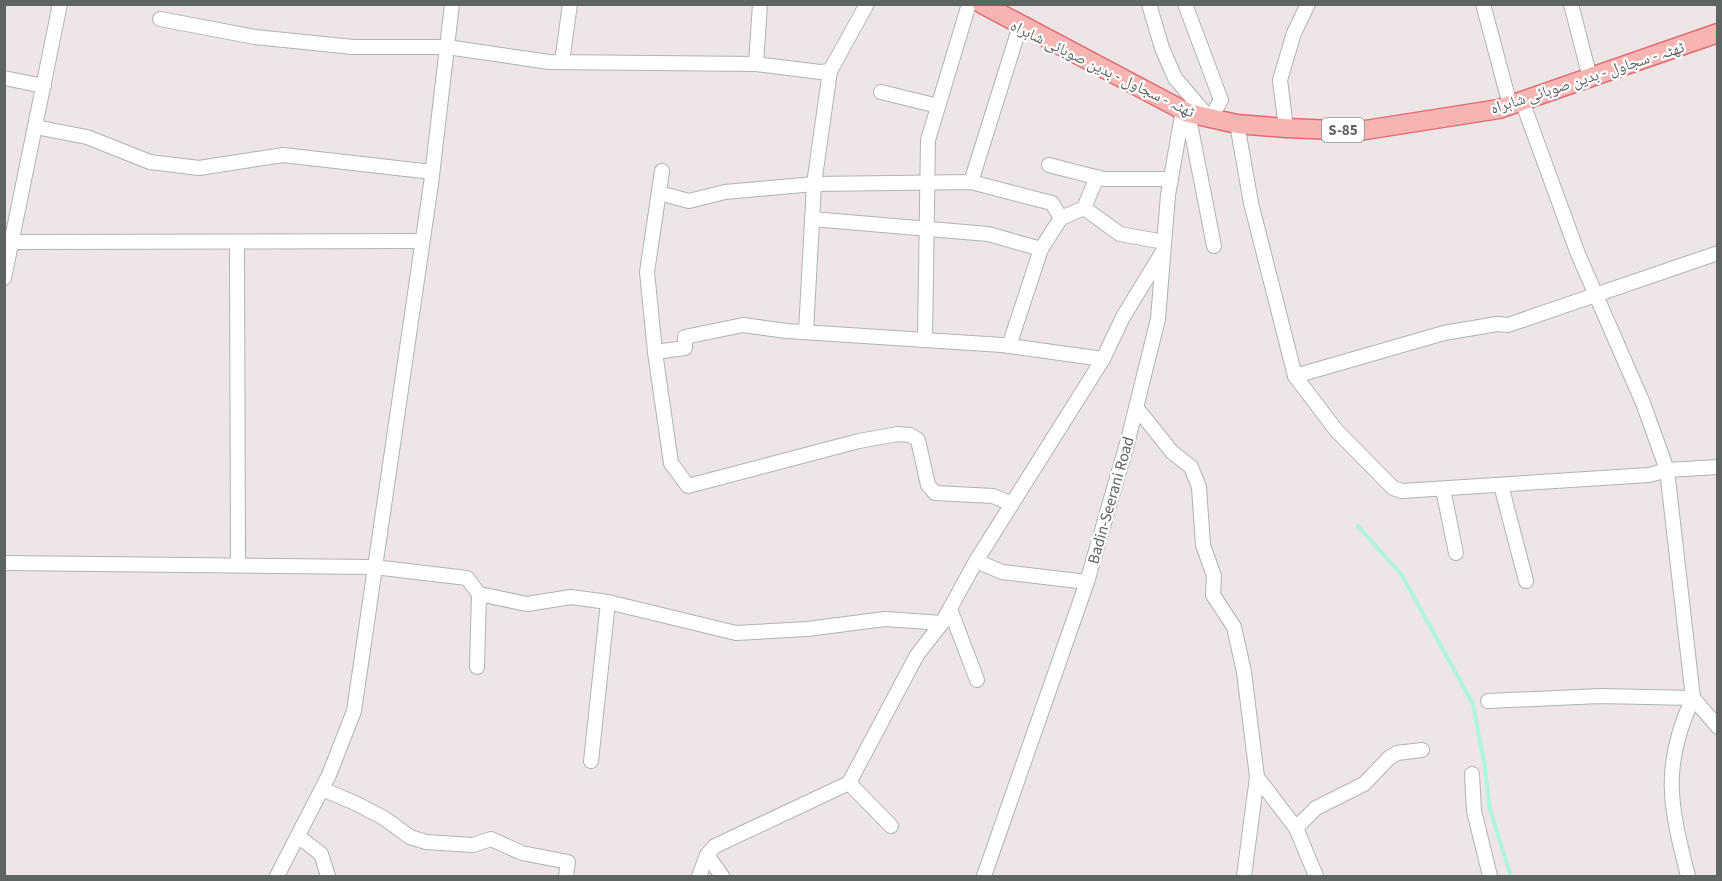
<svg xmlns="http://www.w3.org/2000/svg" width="1722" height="881" font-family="'Source Sans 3','Noto Naskh Arabic',sans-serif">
  <rect width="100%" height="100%" fill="#eee6e6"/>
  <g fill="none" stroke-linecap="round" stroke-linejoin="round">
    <!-- stream -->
    <polyline stroke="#aef6db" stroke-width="4" points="1358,526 1401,574 1473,704 1484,762 1490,809 1510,874"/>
    <!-- minor casing -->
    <g stroke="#aeb4b3" stroke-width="16">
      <g id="minor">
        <polyline points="1149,4 1162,48 1175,78 1210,119 1221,100 1185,4"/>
        <polyline points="1483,4 1510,105"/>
        <polyline points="1571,4 1590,78"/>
        <polyline points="160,19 255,37 353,47 447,47 549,62 756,64 820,72 830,71"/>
        <polyline points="562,62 570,4"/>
        <polyline points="756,64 760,4"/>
        <polyline points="4,78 44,86"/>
        <polyline points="881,92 938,106"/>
        <path d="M1522,101l56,153 65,149 24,67 26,228c-32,68 -23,108 -5,178"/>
        <polyline points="1188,113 1214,246"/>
        <polyline points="1237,124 1251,203 1295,376 1336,430 1393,488 1402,491 1649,475 1667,470 1718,467"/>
        <polyline points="35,127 87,137 150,162 199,168 283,155 432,172"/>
        <polyline points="1286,128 1280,80 1294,33 1308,4"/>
        <polyline points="1049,165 1103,179 1171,179"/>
        <polyline points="971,182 1020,26"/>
        <polyline points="659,193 689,201 725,192 814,184 971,182 1052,203 1061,218"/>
        <polyline points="1084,208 1120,234 1164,242"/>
        <polyline points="812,219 988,234 1041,249"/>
        <polyline points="12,242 422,241"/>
        <polyline points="237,242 238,565"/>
        <polyline points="4,278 60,4"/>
        <polyline points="806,332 814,184 830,71 867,4"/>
        <polyline points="925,340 928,140 969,4"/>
        <polyline points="1009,346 1041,249 1061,218 1084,208 1097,177"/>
        <polyline points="655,352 647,272 662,171"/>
        <polyline points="1295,376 1444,333 1497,324 1508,325 1718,253"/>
        <polyline points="1136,407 1172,452 1191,467 1199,487 1203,545 1214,576 1213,595 1234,627 1244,672 1257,777 1244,876"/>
        <polyline points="1501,485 1526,581"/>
        <polyline points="1443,489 1456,553"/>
        <polyline points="1012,504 993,496 935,493 928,485 918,440 910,435 898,434 859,441 688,486 671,463 655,352 685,348 685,337 743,325 787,331 1002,345 1103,359"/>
        <polyline points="976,561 1002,572 1087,582"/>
        <polyline points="4,563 374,567 467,578 479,594 527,604 571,597 608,602 736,633 807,629 885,619 942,623"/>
        <polyline points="950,609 977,680"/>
        <polyline points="477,667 479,594"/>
        <polyline points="1488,701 1600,696 1693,698 1718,727"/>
        <polyline points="591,761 608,602"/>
        <polyline points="1472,774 1474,811 1490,876"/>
        <polyline points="1257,777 1296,828 1316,876"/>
        <polyline points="849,783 891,826"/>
        <polyline points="322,789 355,803 384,818 410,837 426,842 473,845 491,839 522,853 568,862 566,876"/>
        <polyline points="1296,828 1316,808 1364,784 1389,758 1397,753 1422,750"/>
        <polyline points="299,837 321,854 328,876"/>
        <polyline points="707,855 722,876"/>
        <polyline points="277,876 329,775 354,711 431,184 452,4"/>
        <polyline points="699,876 707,855 715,846 849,783 917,655 942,623 976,561 1103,359 1123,317 1162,253"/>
        <polyline points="984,876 1087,582 1128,440 1158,319 1168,195 1183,110"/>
      </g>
    </g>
    <!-- major casing -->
    <g stroke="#e26a74" stroke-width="21">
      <polyline id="major" points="982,4 1188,113 1237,124 1286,128 1359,131 1499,109 1718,33"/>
    </g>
    <!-- minor -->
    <use href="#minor" stroke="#fff" stroke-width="14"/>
    <!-- major -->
    <use href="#major" stroke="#f6b5b2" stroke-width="18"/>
  </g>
  <g text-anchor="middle" stroke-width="4.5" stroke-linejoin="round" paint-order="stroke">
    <!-- shield labels -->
    <rect fill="#fff" stroke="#8e9291" stroke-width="1.5" x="1322" y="118" width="42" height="24" rx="4.5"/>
    <g font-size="15" font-weight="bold" fill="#5d6462">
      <text x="1343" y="135">S-85</text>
    </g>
    <!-- street labels -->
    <g font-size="16" fill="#5d6462" stroke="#fff">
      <text transform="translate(1103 68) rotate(26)" y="6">ٹھٹہ - سجاول - بدین صوبائی شاہراہ</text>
      <text transform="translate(1587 77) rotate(-18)" y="6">ٹھٹہ - سجاول - بدین صوبائی شاہراہ</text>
      <text transform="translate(1110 500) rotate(-74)" y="6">Badin-Seerani Road</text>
    </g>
  </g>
  <!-- border -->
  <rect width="1722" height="881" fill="none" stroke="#5d6462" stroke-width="12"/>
</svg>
